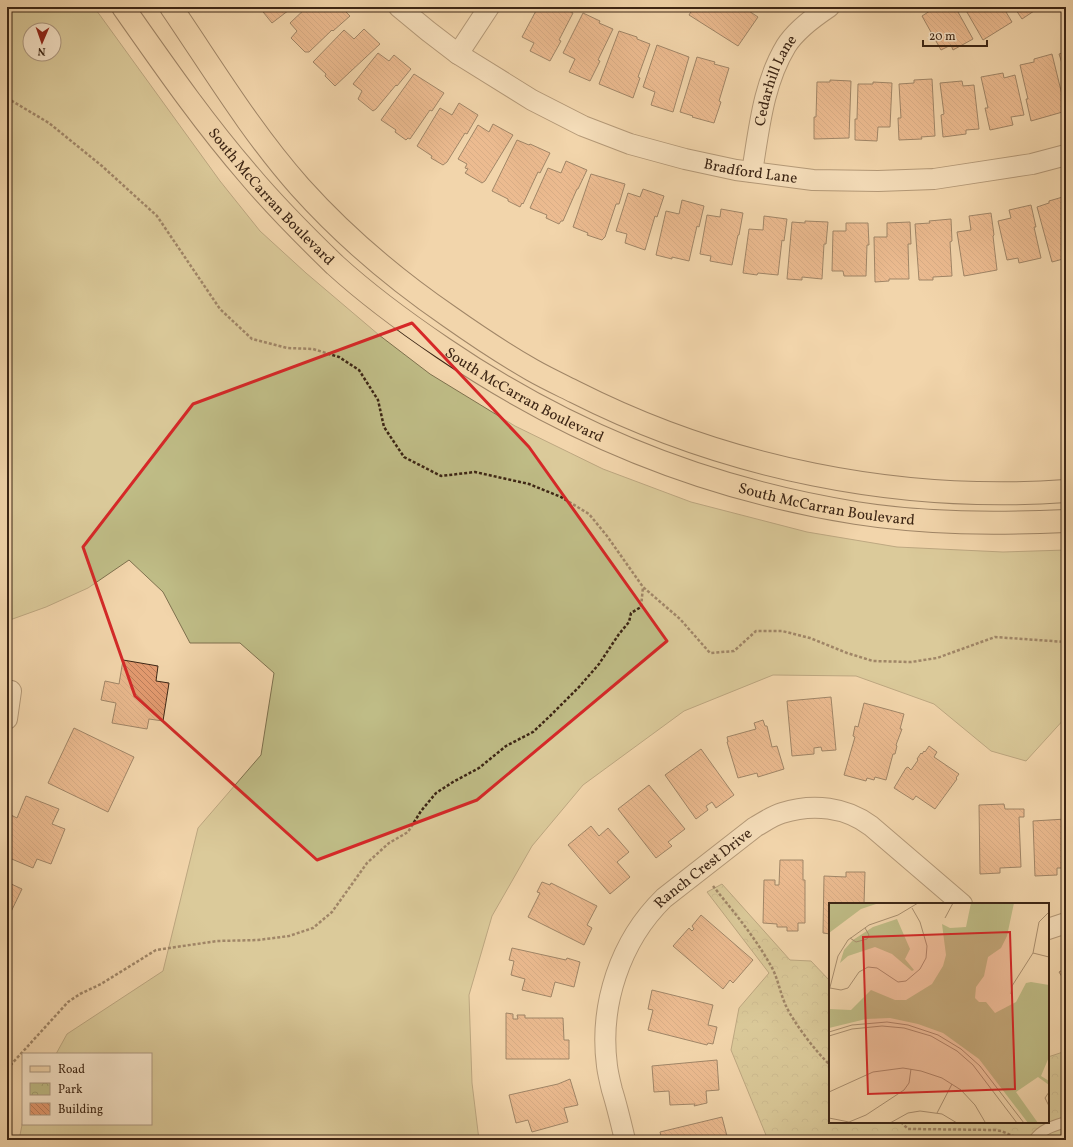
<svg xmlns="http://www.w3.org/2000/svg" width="1073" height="1147" font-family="Vollkorn,serif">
  <defs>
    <pattern id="park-crowns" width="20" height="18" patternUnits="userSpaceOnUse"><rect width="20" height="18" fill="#bfbc86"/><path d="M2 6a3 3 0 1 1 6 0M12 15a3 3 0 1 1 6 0" fill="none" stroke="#a5a173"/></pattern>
    <pattern id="building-back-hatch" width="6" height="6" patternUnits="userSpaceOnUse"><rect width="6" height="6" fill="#e49b70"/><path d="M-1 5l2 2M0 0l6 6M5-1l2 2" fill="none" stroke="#ba7e5b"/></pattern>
  </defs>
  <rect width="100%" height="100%" fill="#f2d5ab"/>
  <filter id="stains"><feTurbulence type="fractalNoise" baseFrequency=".005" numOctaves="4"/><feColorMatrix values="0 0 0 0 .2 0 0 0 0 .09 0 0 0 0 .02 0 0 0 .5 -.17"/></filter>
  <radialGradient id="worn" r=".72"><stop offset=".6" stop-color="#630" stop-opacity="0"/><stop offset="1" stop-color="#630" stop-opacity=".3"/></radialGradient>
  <!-- green -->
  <path fill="#bfbc86" stroke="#7e714e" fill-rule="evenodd" d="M7,7h87l126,174 40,50 46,42 73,62 51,39 85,52 88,43 88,33 116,30 90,15 106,5 63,-2v167l-40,44 -35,-10 -57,-47 -78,-28 -83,-1 -89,36 -101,74 -51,61 -40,70 -23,79 3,88 7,57h-460l4,-20v4h128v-70h-95l11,-20 96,-63 35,-143 63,-73 13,-82 -34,-30h-50l-27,-51 -34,-32 -41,28 -42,19 -39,14zM30,30h24v24h-24z"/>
  <!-- park -->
  <polygon fill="url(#park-crowns)" stroke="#7e714e" points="722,884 790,960 811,961 830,981 830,1122 1048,1122 1048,1057 1066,1051 1066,1140 768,1140 731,1050 739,1008 769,973 707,892"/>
  <!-- building -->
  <g fill="url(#building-back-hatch)" stroke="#3d2615">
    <polygon points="259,7 293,7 272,23"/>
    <polygon points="307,7 341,7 350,16 333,31 332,30 309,52 305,52 291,38 297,31 290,23"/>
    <polygon points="538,7 562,7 573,13 559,40 561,41 550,61 530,51 534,43 522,37"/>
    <polygon points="694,7 743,7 758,17 738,46 689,15"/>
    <polygon points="932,7 957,7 960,11 958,12 973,39 953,50 951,45 941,50 922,16 933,9"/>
    <polygon points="964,7 1003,7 1012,22 983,40"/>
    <polygon points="1014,7 1038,7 1036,8 1037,9 1022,19"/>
    <polygon points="583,13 600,21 599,23 613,29 598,60 600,61 590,81 569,72 575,59 563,53"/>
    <polygon points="364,29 380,44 335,86 325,76 326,74 313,62 344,30 354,39"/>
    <polygon points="619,31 637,37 637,39 650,44 638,77 640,78 633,98 599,84"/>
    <polygon points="657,45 689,57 673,112 651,105 655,92 643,87"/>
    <polygon points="1066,52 1066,76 1059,54"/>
    <polygon points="378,53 389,61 394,55 411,69 397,86 396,85 376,109 373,111 358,99 362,91 353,84"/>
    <polygon points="1052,54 1066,111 1031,121 1026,99 1028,99 1020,65 1034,62 1034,59"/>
    <polygon points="697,57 715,62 714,64 729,68 719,101 721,102 714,123 692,117 693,116 680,112"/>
    <polygon points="1003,73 1004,78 1015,75 1024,115 1011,117 1013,125 990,130 985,108 988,108 981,77"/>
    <polygon points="414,74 444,93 432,111 430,110 410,139 408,138 406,140 395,132 396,130 381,120"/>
    <polygon points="932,79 935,136 921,137 922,139 899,140 898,118 901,118 899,84 914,83 914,80"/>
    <polygon points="830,80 851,81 849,138 814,139 814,117 816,117 817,82 830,82"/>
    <polygon points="962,81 963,86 974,85 979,129 966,130 966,134 943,137 941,115 944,114 940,83"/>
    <polygon points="873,82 892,83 890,127 878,127 877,141 855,140 855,119 857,119 858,84 873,84"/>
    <polygon points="459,103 478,115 467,134 465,133 447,162 443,165 431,158 432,156 417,146 440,108 452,115"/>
    <polygon points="493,124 513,135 485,181 482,183 465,173 468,169 465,168 467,164 458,159 478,125 489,132"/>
    <polygon points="517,140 529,145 530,144 550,153 540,173 538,172 523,204 522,203 520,207 508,201 508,199 492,191"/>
    <polygon points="566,161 587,170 578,189 577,189 563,221 561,221 559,224 546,218 547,215 530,208 548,168 561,173"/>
    <polygon points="591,174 625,184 619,204 616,204 605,237 602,240 587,235 588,233 573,227"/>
    <polygon points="643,189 664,196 657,217 655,216 645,250 625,243 627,234 616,231 628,193 640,197"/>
    <polygon points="1066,196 1066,256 1062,257 1063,259 1052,262 1037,207 1049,203 1049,201"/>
    <polygon points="682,200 704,206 699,227 697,226 689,261 672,257 672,259 656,255 666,211 679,214"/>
    <polygon points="1031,205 1036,227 1034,227 1041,258 1019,263 1018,258 1007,260 998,221 1011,218 1009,210"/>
    <polygon points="721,209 743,213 739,235 738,235 732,265 710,261 711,256 700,254 707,215 720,217"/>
    <polygon points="991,213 994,235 993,236 997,270 964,276 957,232 971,230 969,216"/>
    <polygon points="764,216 787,219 784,241 782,240 778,275 758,273 757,275 743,273 749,229 763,230"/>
    <polygon points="951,219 952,241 950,242 952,276 933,277 933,280 919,280 915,224 930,223 929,221"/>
    <polygon points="805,221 828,222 826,244 824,244 822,279 802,277 802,280 787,279 792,222 805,223"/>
    <polygon points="910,222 911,244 908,244 909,279 889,279 889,281 875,282 874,237 887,237 887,223"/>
    <polygon points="846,223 868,223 869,245 867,245 866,276 844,276 843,271 832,271 833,231 846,231"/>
    <polygon points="123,660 158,666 156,681 169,683 163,721 149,719 147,729 112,723 116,703 101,700 105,681 119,684"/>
    <polygon points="831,697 836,750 822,751 821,747 814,748 814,754 792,756 787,701"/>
    <polygon points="864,703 904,714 900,729 902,729 896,745 897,746 895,754 893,754 886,780 875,777 874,780 867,778 866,781 844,775 855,737 853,736 855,726 858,727"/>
    <polygon points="763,720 765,726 767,726 772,747 777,746 784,769 758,777 757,773 738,778 727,742 728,742 727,737 756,729 754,723"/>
    <polygon points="74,728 134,757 108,812 48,783"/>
    <polygon points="929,746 937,752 934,757 959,774 956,778 957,779 935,809 916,796 913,800 894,788 906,768 908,767 911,770 918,760 917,759 921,753 922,754 924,751 925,752"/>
    <polygon points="701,749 734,795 716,808 712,802 706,806 708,810 696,819 665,775"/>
    <polygon points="649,785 685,829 668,842 672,846 656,858 618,809"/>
    <polygon points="26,796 59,809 52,824 65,829 51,864 37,859 33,868 7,857 7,840 9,835 7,834 7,813 17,818"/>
    <polygon points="1004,804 1005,809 1024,809 1024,817 1019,817 1021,867 1000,868 1000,873 980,874 979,805"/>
    <polygon points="1066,819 1066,872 1065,872 1065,868 1057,868 1057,875 1035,876 1033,821"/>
    <polygon points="591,826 599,836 608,828 629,852 617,862 630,877 610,894 568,845"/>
    <polygon points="780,860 803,860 803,880 805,880 805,923 798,923 798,931 787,931 787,927 777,927 777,924 763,923 764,880 775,880 775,885 779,885"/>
    <polygon points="846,872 865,872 864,904 830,904 830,934 823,933 824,876 846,877"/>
    <polygon points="7,882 22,889 7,920"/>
    <polygon points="542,882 550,885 551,883 597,906 587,925 592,928 584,945 528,917 540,893 537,892"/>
    <polygon points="701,915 753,960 733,983 730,980 723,989 673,946 689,928 692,931 694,929 692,926"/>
    <polygon points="512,948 566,960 567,958 580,962 574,987 555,982 551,997 522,990 525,979 511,975 514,961 509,960"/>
    <polygon points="1066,968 1066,983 1059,972"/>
    <polygon points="652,990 713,1005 708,1025 717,1027 713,1044 708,1043 707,1045 648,1030 653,1010 648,1009"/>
    <polygon points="506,1013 513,1014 513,1019 518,1019 517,1015 525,1015 525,1018 563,1018 564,1040 569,1040 569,1059 506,1059"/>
    <polygon points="717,1060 719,1090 706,1091 707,1103 694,1106 695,1104 670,1105 669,1091 654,1092 652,1066"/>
    <polygon points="570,1079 578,1105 564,1108 568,1122 532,1132 528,1120 516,1123 509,1095 558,1084"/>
    <polygon points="722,1117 728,1140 662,1140 660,1132"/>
    <polygon points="583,1136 584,1140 567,1140"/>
  </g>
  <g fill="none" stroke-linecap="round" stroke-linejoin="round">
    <!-- lane casing -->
    <g stroke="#6a523a" stroke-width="12">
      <path id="lane" d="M1034,1140c8,-11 19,-14 32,-18"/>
    </g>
    <!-- street casing -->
    <g stroke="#6a523a" stroke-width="22">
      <g id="street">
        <path id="s1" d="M399,7l29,24 30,23 74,46 51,26 47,18 55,15 51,11 77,10 65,1 56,-2 98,-15 34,-9"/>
        <polyline points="458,54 489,7"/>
        <path id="s2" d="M752,172c7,-42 11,-88 34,-126 10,-16 28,-29 43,-39"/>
        <polyline points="7,719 11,691"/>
        <polyline points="1048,929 1066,923"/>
        <path id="s3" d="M625,1140c-4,-17 -8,-34 -13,-50 -2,-8 -4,-16 -5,-24 -8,-61 13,-125 57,-168l91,-71c9,-5 17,-11 27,-14 31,-10 64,-6 89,13l91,78"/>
      </g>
    </g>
    <!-- primary casing -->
    <g stroke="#3d2615" stroke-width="24">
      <g id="primary">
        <path id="s4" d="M123,7c40,57 80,115 126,168 26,31 57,62 86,90 34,31 71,58 108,83 126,86 263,141 413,165 70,11 140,11 210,8"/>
        <path d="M171,7c41,60 80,125 129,180 44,49 96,93 150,130 27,19 54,37 82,53 14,8 29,15 43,22 150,76 323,111 491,99"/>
      </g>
    </g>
    <!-- path -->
    <g stroke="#3d2615" stroke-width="2.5" stroke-dasharray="3 2" stroke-linecap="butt">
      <polyline points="7,98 49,123 102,166 157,216 220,309 252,339 287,348 313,349 339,357 359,370 378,400 384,427 404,457 441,476 475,472 529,484 561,497 589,514 607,536 643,587 680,619 710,653 734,651 756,631 782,631 810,638 847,653 873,661 911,662 937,658 995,637 1066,642"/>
      <path d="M713,886c20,25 42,51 58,80 7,12 9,27 15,40 8,17 30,46 44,59"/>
      <polyline points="7,1069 68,1002 80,994 101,984 156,950 217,941 258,940 289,936 313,928 332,912 367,863 389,843 408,832 421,811 436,793 453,782 479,768 506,746 533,732 550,716 579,687 599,664 619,634 629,622 631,613 641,607 643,587"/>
      <polyline points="901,1122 908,1129 911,1129 996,1130 1001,1131 1018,1138"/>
    </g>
    <!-- lane -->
    <use href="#lane" stroke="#f7e4c8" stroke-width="10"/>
    <!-- street -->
    <use href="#street" stroke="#f7e4c8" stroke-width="20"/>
    <!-- primary -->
    <use href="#primary" stroke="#f2d5ab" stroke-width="22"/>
  </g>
  <!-- marked area -->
  <path d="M0 0H1073V1147H0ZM412,323l117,124 138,194 -190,159 -160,60 -182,-164 -52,-149 110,-143z" fill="#f2d5ab" fill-opacity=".55" fill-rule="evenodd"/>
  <path fill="none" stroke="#d62828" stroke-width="3" stroke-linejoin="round" d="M412,323l117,124 138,194 -190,159 -160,60 -182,-164 -52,-149 110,-143z"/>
  <g text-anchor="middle" stroke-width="4" stroke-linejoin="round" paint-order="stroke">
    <!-- street labels -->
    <g font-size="15" fill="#3d2615" stroke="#f7e4c8">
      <text dy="5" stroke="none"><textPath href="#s2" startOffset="95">Cedarhill Lane</textPath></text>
      <text dy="5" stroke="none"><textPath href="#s1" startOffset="394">Bradford Lane</textPath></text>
      <text dy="5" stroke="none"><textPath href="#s4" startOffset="241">South McCarran Boulevard</textPath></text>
      <text dy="5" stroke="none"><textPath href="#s4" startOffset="565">South McCarran Boulevard</textPath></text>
      <text dy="5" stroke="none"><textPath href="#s4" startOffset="889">South McCarran Boulevard</textPath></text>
      <text dy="5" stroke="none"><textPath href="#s3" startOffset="309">Ranch Crest Drive</textPath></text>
    </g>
  </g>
  <!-- overview -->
  <g transform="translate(829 903)">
    <rect width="220" height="220" fill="#f2d5ab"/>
    <path d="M0,0h50l-18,6 -32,24zM142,0h43l-7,33 -6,12 -13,9 -4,19 -8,11 -1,11 4,4h7l9,11 21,-11 10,-19 5,-1 18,3v72l-8,19 8,5v4l-11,-8 -22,15 22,31h-10l-49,-64 -36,-26 -25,-9 -28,-6 -24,1 -37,9v-19l22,1 20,-20 24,10h11l26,-16 11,-18 3,-11 -4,-31 8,4 16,-1z" fill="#bfbc86"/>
    <path d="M68,16l13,30 -5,10 9,11 -2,1 -20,-17 -17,-7 -27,9 -8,7 4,-13 9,-10 20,-13z" fill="#bfbc86"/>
    <path fill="none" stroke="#aa8f6f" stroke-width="1" d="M116,15l8,-15M21,35l6,4 11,-3 2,-4 -4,-7M204,50l16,4M1,85l11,2 7,-2 11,-16 9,-5 9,1 21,14 8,-1 14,-12 6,-11 1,-12 -7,-24 -8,-14M0,88l9,-35 10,-16 21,-15 29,-10 20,-12M182,91l1,-8 21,-33 6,-31 10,-10M0,129l23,-7 35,-3 21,3 30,10 23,14 19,17 44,57M0,133l23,-7 30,-3 22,2 27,8 26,15 16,14 44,58M0,189l44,-20 30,-4 18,3 21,7 19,12 14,15 10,17M220,189l-4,6 4,8M108,210l15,-29M0,215l20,4 17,-7 38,-25 5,-7 2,-14M61,220l18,-10 12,-2 22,3 15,9"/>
    <path fill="#d62828" fill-opacity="0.15" stroke="#d62828" stroke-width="2" d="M181,29l5,157 -147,5 -5,-157z"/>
    <rect width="220" height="220" fill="none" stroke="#3d2615" stroke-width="2"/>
  </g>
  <!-- margin -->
  <rect width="1073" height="1147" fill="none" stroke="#f2d5ab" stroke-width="24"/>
  <rect x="8" y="8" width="1057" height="1131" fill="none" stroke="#3d2615" stroke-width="2"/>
  <rect x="12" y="12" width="1049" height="1123" fill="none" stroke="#3d2615"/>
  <!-- legend -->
  <rect x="22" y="1053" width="130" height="72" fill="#f7e4c8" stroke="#ad9880"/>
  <rect x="30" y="1066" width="20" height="6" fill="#f2d5ab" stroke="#ad9880"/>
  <text x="58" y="1073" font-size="12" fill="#3d2615">Road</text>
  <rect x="30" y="1083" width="20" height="12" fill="url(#park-crowns)" stroke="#ad9880"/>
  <text x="58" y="1093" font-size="12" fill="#3d2615">Park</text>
  <rect x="30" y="1103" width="20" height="12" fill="url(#building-back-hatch)" stroke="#ad9880"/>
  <text x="58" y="1113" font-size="12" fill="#3d2615">Building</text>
  <!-- north arrow -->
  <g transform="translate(42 42) rotate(182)"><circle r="19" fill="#f7e4c8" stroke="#ad9880"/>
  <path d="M0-3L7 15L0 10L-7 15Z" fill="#8f2418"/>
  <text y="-6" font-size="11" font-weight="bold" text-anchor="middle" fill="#3d2615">N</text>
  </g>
  <!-- scale -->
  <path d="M923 40v6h64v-6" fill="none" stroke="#3d2615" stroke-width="2"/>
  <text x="929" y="40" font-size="12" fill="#3d2615" stroke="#f7e4c8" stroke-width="3" paint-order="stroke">20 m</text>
  <rect width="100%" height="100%" filter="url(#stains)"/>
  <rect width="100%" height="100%" fill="url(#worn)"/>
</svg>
